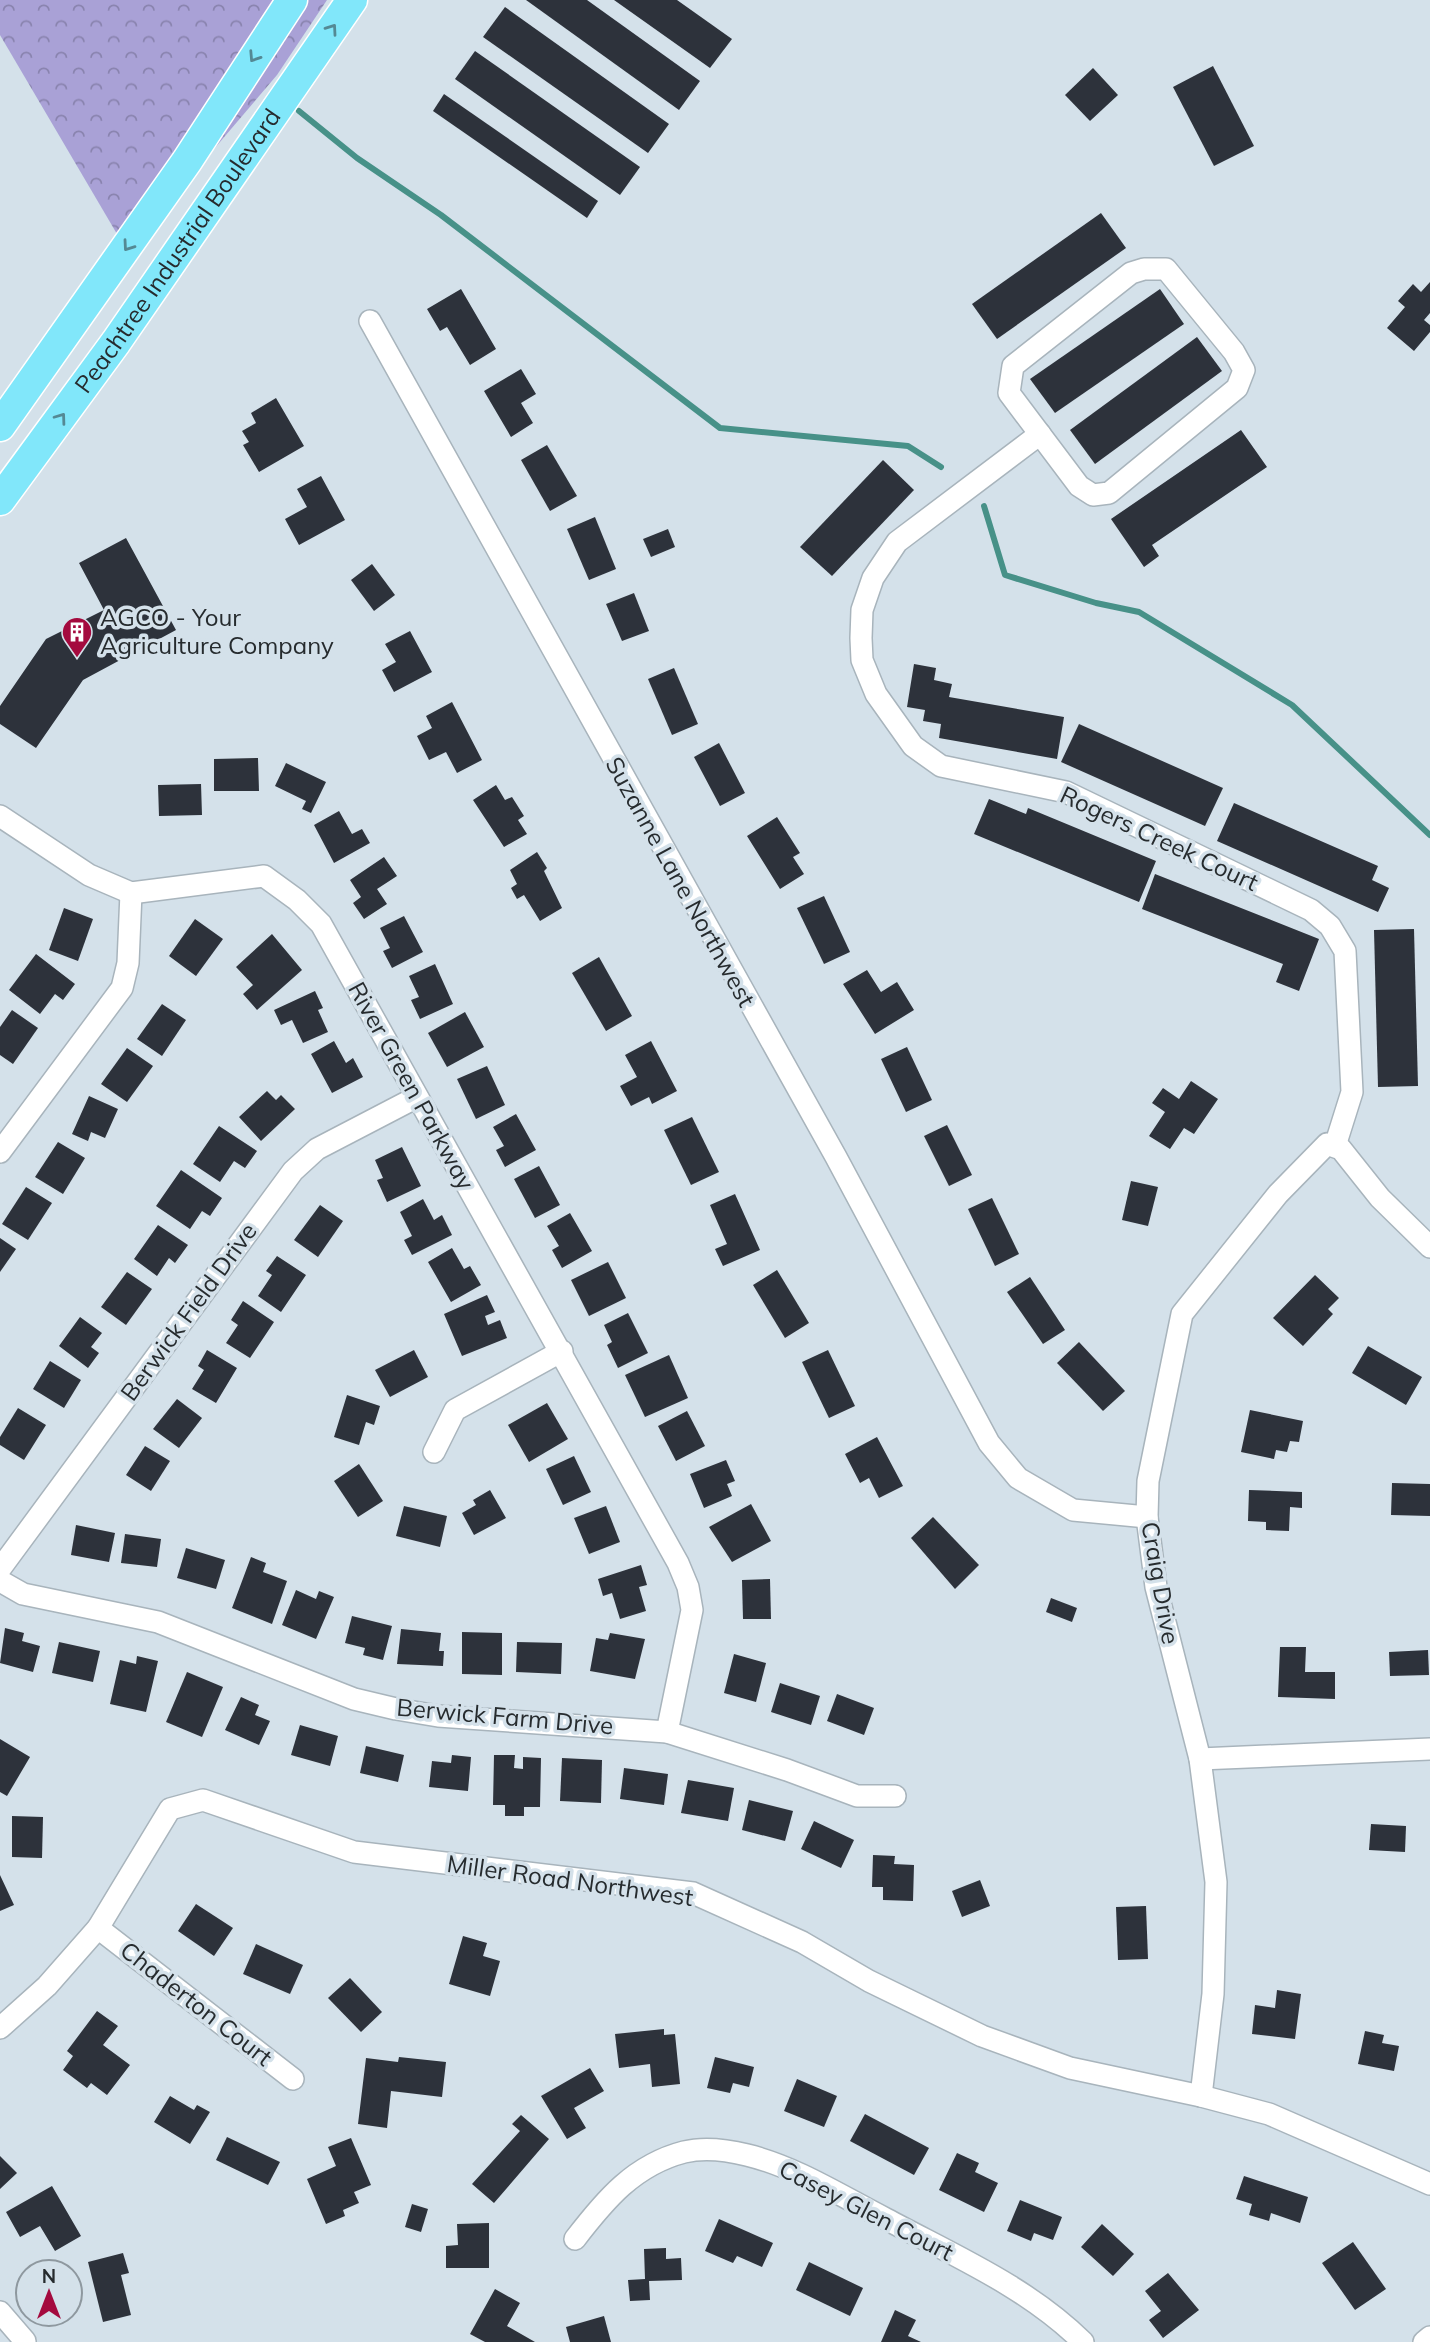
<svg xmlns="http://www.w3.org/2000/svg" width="1430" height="2342" font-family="Mulish,sans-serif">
  <defs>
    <pattern id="forest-crowns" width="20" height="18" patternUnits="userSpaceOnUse" patternTransform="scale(1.75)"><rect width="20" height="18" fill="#a9a1d6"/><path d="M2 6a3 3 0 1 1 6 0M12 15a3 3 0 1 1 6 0" fill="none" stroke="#8983ae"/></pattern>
  </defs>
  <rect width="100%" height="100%" fill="#d4e1ea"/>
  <!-- forest -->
  <polygon fill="url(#forest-crowns)" points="0,0 327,0 277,75 127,251 0,35"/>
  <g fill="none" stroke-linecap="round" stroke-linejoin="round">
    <!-- stream -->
    <g stroke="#479188" stroke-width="6">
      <polyline points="299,111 357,158 441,215 720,428 908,446 941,467"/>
      <polyline points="984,506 1005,575 1096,603 1139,612 1292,705 1430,835"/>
    </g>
  </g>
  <!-- building -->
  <g fill="#2d323b">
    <polygon points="526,0 587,0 700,81 679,110"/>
    <polygon points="614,0 677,0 732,39 710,68"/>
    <polygon points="505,7 669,124 648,153 483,37"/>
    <polygon points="475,51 640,167 620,195 455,79"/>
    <polygon points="1213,66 1254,146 1214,166 1173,87"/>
    <polygon points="1093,68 1118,95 1090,121 1065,95"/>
    <polygon points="444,94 598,201 587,218 433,111"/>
    <polygon points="1101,213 1126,248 997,339 972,304"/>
    <polygon points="1430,282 1430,313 1424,320 1430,325 1430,332 1414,351 1387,328 1405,307 1398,301 1413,284 1421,292"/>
    <polygon points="461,289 496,349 470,365 447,327 440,331 427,309"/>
    <polygon points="1160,289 1184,324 1055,413 1030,379"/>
    <polygon points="1197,337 1222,371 1095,464 1070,430"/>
    <polygon points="521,369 536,394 521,403 533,423 511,437 484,391"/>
    <polygon points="276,398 304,446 259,472 243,445 249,442 242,431 256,423 251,413"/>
    <polygon points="1241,430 1267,467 1152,545 1159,556 1144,567 1111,519"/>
    <polygon points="547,445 577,496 550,511 521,460"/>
    <polygon points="883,460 914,490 832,576 800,547"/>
    <polygon points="321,476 345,520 299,545 285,519 307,507 297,489"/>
    <polygon points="595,517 616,569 589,580 567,529"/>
    <polygon points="668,529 675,547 651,557 643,539"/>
    <polygon points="126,538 176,630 83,680 36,748 0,724 0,706 46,639 104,610 79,563"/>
    <polygon points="372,564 395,595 374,611 351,580"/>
    <polygon points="634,593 649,631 622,641 606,604"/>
    <polygon points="410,631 432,672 394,692 382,670 396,662 385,644"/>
    <polygon points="914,664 936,668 934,680 952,684 949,697 1064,717 1057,759 939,738 941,724 923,721 925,710 907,707"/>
    <polygon points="674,668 698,724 672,735 648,679"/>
    <polygon points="452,702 482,760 457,773 446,752 429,760 417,736 432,728 426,716"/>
    <polygon points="1079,724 1223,788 1205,826 1061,762"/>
    <polygon points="719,743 745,793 720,806 694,757"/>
    <polygon points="258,758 259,791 214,791 214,759"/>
    <polygon points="286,763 326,782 311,813 302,809 306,801 275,786"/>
    <polygon points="201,784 202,815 159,816 158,785"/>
    <polygon points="496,785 505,800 512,797 524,816 518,820 527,834 504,847 473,800"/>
    <polygon points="989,799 1026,814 1028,808 1156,861 1139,902 974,834"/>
    <polygon points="1234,803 1378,866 1372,880 1389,888 1378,912 1217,841"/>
    <polygon points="339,811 352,834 362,829 370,843 334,863 314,825"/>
    <polygon points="777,817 800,853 793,857 804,874 780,889 747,836"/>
    <polygon points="537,852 547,868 544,871 562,908 540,921 524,895 517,899 511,888 517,884 510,870"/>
    <polygon points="384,857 397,876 377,889 387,904 364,919 353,903 361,897 350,880"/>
    <polygon points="1155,874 1319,939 1299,991 1276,982 1283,964 1142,909"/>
    <polygon points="824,896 850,952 824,964 797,908"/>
    <polygon points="64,908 93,919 78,961 49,950"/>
    <polygon points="404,916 423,952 392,968 383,951 390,948 380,928"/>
    <polygon points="195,919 223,939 196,976 169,956"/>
    <polygon points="1414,929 1418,1086 1378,1087 1374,930"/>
    <polygon points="272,934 302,970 257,1010 243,994 253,985 236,967"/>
    <polygon points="36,954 75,984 63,1000 55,994 40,1014 9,990"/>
    <polygon points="599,957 632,1016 606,1031 572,973"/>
    <polygon points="435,964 453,1004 420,1019 411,1000 419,997 409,976"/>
    <polygon points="867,970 881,992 897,982 914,1010 875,1034 843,984"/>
    <polygon points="315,991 323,1008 318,1010 328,1032 303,1043 292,1020 281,1025 274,1010"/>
    <polygon points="162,1004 186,1020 162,1056 137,1039"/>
    <polygon points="12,1010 38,1028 13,1064 0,1055 0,1027"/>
    <polygon points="465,1012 484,1047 447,1067 428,1033"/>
    <polygon points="334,1041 346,1063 353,1058 363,1077 332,1093 311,1054"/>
    <polygon points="651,1041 677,1091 652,1104 649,1097 631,1106 620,1086 637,1077 625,1055"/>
    <polygon points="907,1047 932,1100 906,1112 881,1059"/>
    <polygon points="127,1048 153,1066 127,1102 101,1084"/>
    <polygon points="487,1066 505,1105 476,1119 457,1079"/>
    <polygon points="1191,1081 1218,1099 1194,1134 1184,1128 1170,1149 1149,1136 1165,1112 1152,1103 1163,1088 1179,1099"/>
    <polygon points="267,1091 276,1100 281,1095 295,1109 261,1141 239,1117"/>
    <polygon points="89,1096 118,1109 105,1138 91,1132 88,1141 72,1134"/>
    <polygon points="516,1114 536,1150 505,1167 496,1150 504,1146 493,1127"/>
    <polygon points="692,1117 719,1172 691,1185 664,1130"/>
    <polygon points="947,1125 972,1175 949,1186 924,1136"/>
    <polygon points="219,1126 257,1151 245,1168 234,1161 220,1182 193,1164"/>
    <polygon points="58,1142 85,1158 63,1194 35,1177"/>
    <polygon points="402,1147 421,1186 387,1202 377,1180 383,1178 375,1160"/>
    <polygon points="539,1166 560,1205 535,1218 514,1179"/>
    <polygon points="181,1170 222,1198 210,1216 202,1211 190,1229 156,1206"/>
    <polygon points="1131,1181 1158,1187 1148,1226 1122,1220"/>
    <polygon points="26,1187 52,1203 28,1240 2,1224"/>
    <polygon points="735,1194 760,1250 723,1266 715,1249 727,1244 710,1205"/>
    <polygon points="992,1198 1019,1254 995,1266 968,1209"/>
    <polygon points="423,1199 434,1220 442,1215 452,1235 412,1255 404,1240 412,1236 400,1212"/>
    <polygon points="320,1205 343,1221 318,1257 294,1240"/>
    <polygon points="570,1213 592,1251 562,1268 552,1250 559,1246 547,1226"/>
    <polygon points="158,1225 188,1245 175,1263 169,1258 157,1276 134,1259"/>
    <polygon points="0,1238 16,1249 0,1272"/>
    <polygon points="452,1248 464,1269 470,1266 481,1285 451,1302 428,1262"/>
    <polygon points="277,1256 306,1275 281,1312 258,1296 272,1275 266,1271"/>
    <polygon points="608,1262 626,1298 589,1316 571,1280"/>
    <polygon points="777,1270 809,1323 785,1338 753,1285"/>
    <polygon points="127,1272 152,1289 126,1325 101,1307"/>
    <polygon points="1315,1275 1339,1298 1328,1309 1333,1314 1303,1346 1273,1318"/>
    <polygon points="1030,1277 1065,1330 1043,1344 1007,1292"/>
    <polygon points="487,1295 495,1312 485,1316 488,1325 500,1320 507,1338 462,1356 444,1314"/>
    <polygon points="243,1301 274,1322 250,1358 226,1343 238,1325 231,1320"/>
    <polygon points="628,1313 648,1353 618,1368 607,1345 612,1342 604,1325"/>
    <polygon points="80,1317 102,1333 91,1347 99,1353 88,1368 59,1346"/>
    <polygon points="1079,1342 1125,1391 1103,1411 1057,1363"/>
    <polygon points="1368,1346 1422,1377 1406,1405 1352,1373"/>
    <polygon points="207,1350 237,1368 216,1403 192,1389 204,1370 198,1366"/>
    <polygon points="414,1350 428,1377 390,1397 375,1370"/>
    <polygon points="828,1350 855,1406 829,1418 802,1362"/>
    <polygon points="669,1355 688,1398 645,1417 625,1375"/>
    <polygon points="50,1361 81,1380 64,1408 33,1389"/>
    <polygon points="347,1395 380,1406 374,1425 366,1422 359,1445 334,1437"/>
    <polygon points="177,1399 202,1418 179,1448 153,1429"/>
    <polygon points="547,1403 568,1439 529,1462 508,1425"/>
    <polygon points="18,1408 46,1425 24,1460 0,1445 0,1437"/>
    <polygon points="1250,1410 1303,1421 1299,1442 1290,1441 1287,1452 1276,1450 1274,1459 1241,1452"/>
    <polygon points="687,1411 705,1446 676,1461 658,1426"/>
    <polygon points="877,1437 903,1486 879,1498 869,1478 860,1483 845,1454"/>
    <polygon points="145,1446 170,1461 151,1491 126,1475"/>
    <polygon points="574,1456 591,1492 563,1505 546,1469"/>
    <polygon points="726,1460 735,1481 727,1484 732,1496 704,1508 690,1474"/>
    <polygon points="359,1464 383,1501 358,1517 334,1481"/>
    <polygon points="1392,1483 1430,1484 1430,1516 1391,1515"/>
    <polygon points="490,1490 506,1518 474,1535 462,1513 476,1505 473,1500"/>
    <polygon points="1249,1490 1302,1492 1302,1508 1290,1507 1289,1531 1266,1530 1266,1522 1248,1521"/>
    <polygon points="751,1504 771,1541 732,1562 709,1527"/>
    <polygon points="404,1506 447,1516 440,1547 396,1536"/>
    <polygon points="606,1506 620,1542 589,1554 574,1518"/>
    <polygon points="933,1517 979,1565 955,1589 911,1538"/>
    <polygon points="76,1525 115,1533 109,1562 71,1555"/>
    <polygon points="125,1534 161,1539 157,1567 121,1563"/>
    <polygon points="186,1548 225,1560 216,1589 177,1578"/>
    <polygon points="251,1557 266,1563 263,1572 287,1581 272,1624 232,1608"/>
    <polygon points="641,1565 647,1585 639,1587 646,1611 620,1619 612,1593 603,1596 598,1579"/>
    <polygon points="770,1579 771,1619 743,1619 742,1580"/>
    <polygon points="296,1590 316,1599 319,1591 334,1597 316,1639 282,1625"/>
    <polygon points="1051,1598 1077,1608 1072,1622 1046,1612"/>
    <polygon points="352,1616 392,1626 383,1660 363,1655 365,1648 345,1643"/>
    <polygon points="5,1628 24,1633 22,1641 40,1646 33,1672 0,1663"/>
    <polygon points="401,1629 441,1633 439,1651 444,1651 443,1666 397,1664"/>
    <polygon points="462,1632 502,1633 502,1675 462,1674"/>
    <polygon points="610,1633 645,1639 635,1679 590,1671 596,1638 608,1640"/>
    <polygon points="59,1642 100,1651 93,1682 52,1673"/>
    <polygon points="517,1642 562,1643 561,1674 516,1672"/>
    <polygon points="1280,1647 1306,1647 1305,1672 1335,1672 1335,1699 1278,1697"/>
    <polygon points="1428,1650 1429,1675 1390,1676 1389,1652"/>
    <polygon points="734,1654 766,1663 756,1702 724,1693"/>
    <polygon points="137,1656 158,1661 146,1712 110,1704 120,1660 136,1664"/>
    <polygon points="187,1672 223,1687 202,1737 166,1722"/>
    <polygon points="780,1683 820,1696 811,1725 771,1712"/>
    <polygon points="837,1694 874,1708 864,1735 827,1721"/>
    <polygon points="241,1697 259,1705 255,1715 270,1721 259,1745 225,1730"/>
    <polygon points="300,1725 338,1736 330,1766 291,1755"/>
    <polygon points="0,1739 30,1757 7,1796 0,1792"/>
    <polygon points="366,1746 404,1755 398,1782 360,1773"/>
    <polygon points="452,1755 471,1757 468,1791 429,1787 432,1761 451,1763"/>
    <polygon points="494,1755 515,1755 514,1768 523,1769 523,1757 541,1758 540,1807 524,1807 524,1816 505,1816 505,1805 493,1805"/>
    <polygon points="562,1758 602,1760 601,1803 560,1801"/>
    <polygon points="624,1768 668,1774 664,1805 620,1799"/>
    <polygon points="688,1780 734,1788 728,1821 681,1813"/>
    <polygon points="749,1800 793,1811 785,1841 742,1830"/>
    <polygon points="12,1816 43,1817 42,1858 12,1857"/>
    <polygon points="814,1821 854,1840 841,1868 801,1849"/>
    <polygon points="1371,1824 1406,1826 1405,1852 1369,1850"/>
    <polygon points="873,1855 895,1856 894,1864 914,1865 913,1901 883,1900 883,1887 872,1887"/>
    <polygon points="0,1875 14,1905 0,1911"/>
    <polygon points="980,1880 990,1906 962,1917 952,1891"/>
    <polygon points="196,1904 233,1928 214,1956 178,1931"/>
    <polygon points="1146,1906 1148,1959 1118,1960 1116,1907"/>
    <polygon points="463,1936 487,1943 483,1956 500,1961 490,1996 449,1984"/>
    <polygon points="256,1944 303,1965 290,1994 243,1974"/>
    <polygon points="350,1978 382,2012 361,2032 328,1998"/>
    <polygon points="1277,1990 1301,1994 1295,2039 1252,2034 1255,2005 1275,2008"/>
    <polygon points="97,2011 118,2026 103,2045 130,2065 107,2095 91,2083 87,2088 63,2070 73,2056 67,2051"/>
    <polygon points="664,2029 664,2035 675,2034 680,2084 652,2087 650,2064 619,2068 615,2034"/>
    <polygon points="1365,2031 1384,2035 1382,2043 1399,2046 1394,2071 1358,2064"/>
    <polygon points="399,2057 446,2062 442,2097 391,2091 387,2128 358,2124 366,2058 398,2062"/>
    <polygon points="715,2057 754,2067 749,2087 733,2083 730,2093 707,2088"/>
    <polygon points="590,2068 604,2091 574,2108 586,2128 567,2139 541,2096"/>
    <polygon points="797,2079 837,2096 824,2127 784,2111"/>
    <polygon points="170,2096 194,2110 197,2105 210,2112 190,2144 154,2122"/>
    <polygon points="865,2114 929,2148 914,2175 850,2141"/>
    <polygon points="521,2115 549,2139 494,2203 472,2184 520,2131 512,2124"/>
    <polygon points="227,2137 280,2162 268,2185 216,2160"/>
    <polygon points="351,2138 371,2185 354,2192 359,2203 343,2210 345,2216 326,2224 307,2179 336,2166 328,2147"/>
    <polygon points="957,2153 979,2163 975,2172 998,2183 984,2212 939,2190"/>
    <polygon points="0,2156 17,2173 0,2189"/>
    <polygon points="1244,2176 1308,2197 1300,2223 1271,2213 1269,2221 1249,2215 1252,2204 1236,2199"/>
    <polygon points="52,2186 81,2236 55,2251 40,2226 20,2237 6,2212"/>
    <polygon points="1020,2200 1062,2217 1053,2240 1034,2233 1031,2241 1007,2231"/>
    <polygon points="412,2204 428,2209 421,2232 405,2227"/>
    <polygon points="719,2219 773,2243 762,2267 737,2256 733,2263 705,2251"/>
    <polygon points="489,2223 489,2268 446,2268 446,2246 458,2245 457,2224"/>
    <polygon points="1102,2224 1134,2254 1113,2276 1081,2247"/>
    <polygon points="1353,2242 1386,2289 1355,2310 1322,2263"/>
    <polygon points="666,2248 666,2259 681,2258 682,2280 649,2281 650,2300 630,2301 628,2280 645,2279 644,2249"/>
    <polygon points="123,2253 129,2273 121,2275 131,2315 103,2322 88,2262"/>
    <polygon points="809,2262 863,2288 850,2316 796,2290"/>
    <polygon points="1168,2273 1199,2310 1163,2338 1149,2320 1161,2311 1145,2291"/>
    <polygon points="495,2289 520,2303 507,2326 535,2342 485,2342 470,2334"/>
    <polygon points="895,2310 916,2320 908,2336 921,2342 881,2342"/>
    <polygon points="604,2316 611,2342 570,2342 566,2327"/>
  </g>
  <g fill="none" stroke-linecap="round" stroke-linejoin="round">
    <!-- minor casing -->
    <g stroke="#a8b4bc" stroke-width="24">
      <g id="minor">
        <polygon points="1144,269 1166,269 1234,352 1244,370 1237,388 1109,493 1093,495 1079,486 1009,393 1013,366 1131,273"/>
        <polyline points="370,321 836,1157 989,1443 1018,1478 1073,1510 1147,1517"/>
        <polyline points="1040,434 897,542 873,578 862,610 861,638 862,660 876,694 913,746 941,766 1066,792 1311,910 1330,926 1345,951 1352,1092 1335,1146"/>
        <polyline points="0,816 89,875 131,893 264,876 297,900 321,924 678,1563 688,1587 692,1610 667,1732"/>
        <polyline points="0,1152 122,988 128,963 131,893"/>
        <polyline points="434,1452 455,1410 562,1351"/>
        <polyline points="0,1569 293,1171 317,1149 415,1098"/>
        <polyline points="0,1581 23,1594 158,1622 354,1699 396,1709 438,1716 667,1732 787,1770 857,1796 895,1796"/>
        <polyline points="1200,1759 1430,1749"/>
        <polyline points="98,1928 293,2079"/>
        <polyline points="0,2028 47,1986 98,1928 170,1809 203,1800 354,1852 693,1893 802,1942 869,1981 982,2036 1070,2068 1201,2096 1269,2114 1430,2184"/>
        <polyline points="1201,2096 1213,1994 1216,1882 1200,1759 1156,1587 1147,1517 1148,1481 1182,1314 1278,1194 1327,1144 1341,1149 1380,1198 1430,1247"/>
        <path d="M575,2239c30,-39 59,-74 109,-87 20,-5 43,-2 63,3 49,12 94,41 139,64 69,37 141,68 197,123"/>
        <polyline points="0,2312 25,2341"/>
        <polyline points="1424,2342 1430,2337"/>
      </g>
    </g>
    <!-- highway casing -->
    <g stroke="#fff" stroke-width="33">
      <g id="highway">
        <polyline points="0,426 187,161 292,0"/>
        <path id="s1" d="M0,500l116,-158 236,-342"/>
      </g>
    </g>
    <!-- minor -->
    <use href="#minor" stroke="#fff" stroke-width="21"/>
    <!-- highway -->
    <use href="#highway" stroke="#81e7fa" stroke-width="30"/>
  </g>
  <!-- one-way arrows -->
  <defs><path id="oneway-chevron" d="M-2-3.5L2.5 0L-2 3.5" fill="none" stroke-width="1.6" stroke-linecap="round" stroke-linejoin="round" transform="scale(1.75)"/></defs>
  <g stroke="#548994">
    <use href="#oneway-chevron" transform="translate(332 29) rotate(-55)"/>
    <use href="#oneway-chevron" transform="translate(254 57) rotate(123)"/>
    <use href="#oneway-chevron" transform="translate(128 246) rotate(125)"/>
    <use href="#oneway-chevron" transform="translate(61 418) rotate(-54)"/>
  </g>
  <!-- icons -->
  <defs>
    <g id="building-pin" transform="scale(1.575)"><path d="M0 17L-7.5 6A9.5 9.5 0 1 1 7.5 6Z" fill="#a40a3e" stroke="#d4e1ea"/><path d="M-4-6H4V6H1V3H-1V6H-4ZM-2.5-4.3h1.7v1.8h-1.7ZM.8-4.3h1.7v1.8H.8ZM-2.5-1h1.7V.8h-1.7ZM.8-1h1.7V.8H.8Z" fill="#fff"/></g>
  </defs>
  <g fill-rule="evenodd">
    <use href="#building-pin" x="77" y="632"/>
  </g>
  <g text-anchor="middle" stroke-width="7" stroke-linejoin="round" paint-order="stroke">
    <!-- street labels -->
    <g font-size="24" fill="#262b2e" stroke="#d4e1ea">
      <text dy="8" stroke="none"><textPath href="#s1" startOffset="306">Peachtree Industrial Boulevard</textPath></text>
      <text transform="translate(1159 839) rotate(25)" y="8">Rogers Creek Court</text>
      <text transform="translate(680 882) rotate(61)" y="8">Suzanne Lane Northwest</text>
      <text transform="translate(411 1086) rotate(61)" y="8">River Green Parkway</text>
      <text transform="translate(189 1312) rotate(-54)" y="8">Berwick Field Drive</text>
      <text transform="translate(1160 1583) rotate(80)" y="8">Craig Drive</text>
      <text transform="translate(505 1717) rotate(5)" y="8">Berwick Farm Drive</text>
      <text transform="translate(570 1881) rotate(8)" y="8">Miller Road Northwest</text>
      <text transform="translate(196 2004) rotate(38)" y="8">Chaderton Court</text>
      <text transform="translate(866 2211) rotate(27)" y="8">Casey Glen Court</text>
    </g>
    <!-- poi labels -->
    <g font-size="24" fill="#262b2e" stroke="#d4e1ea" text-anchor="start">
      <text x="100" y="626">AGCO - Your<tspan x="100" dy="28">Agriculture Company</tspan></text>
    </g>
  </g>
  <!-- north arrow -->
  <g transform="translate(49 2293)"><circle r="33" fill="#d4e1ea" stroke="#8e989f" stroke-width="2"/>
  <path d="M0-5L12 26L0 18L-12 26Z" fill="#a40a3e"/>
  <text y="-10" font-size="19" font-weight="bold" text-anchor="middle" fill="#262b2e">N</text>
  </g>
</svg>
